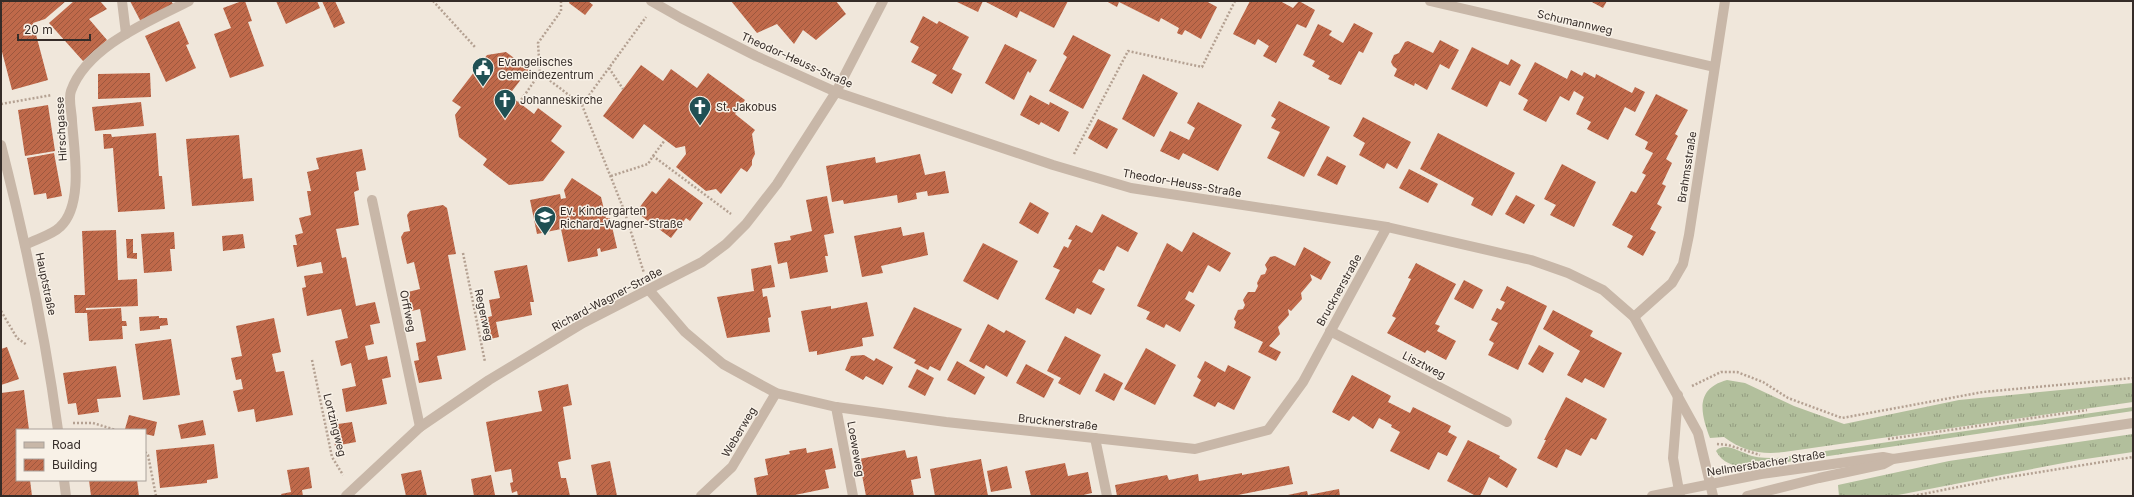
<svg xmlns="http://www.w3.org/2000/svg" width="2134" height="497" font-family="Inter,sans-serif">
  <defs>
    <pattern id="grass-tufts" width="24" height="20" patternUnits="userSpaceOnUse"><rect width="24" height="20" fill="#b2bf9c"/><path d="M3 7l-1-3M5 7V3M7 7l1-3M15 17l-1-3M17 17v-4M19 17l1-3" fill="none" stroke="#929b7f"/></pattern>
    <pattern id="building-hatch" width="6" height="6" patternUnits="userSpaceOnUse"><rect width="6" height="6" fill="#bf694a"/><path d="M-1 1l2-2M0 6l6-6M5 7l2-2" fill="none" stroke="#9c573e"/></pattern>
  </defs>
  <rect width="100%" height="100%" fill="#f0e7db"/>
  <!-- grass -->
  <g fill="url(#grass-tufts)">
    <path d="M1727,380l18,3 49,23 50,18 115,-24 174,-17v19l-349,50c-23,3 -41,-1 -60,-15l-14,1c-9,-24 -16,-49 17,-58z"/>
    <path d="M2133,407v4l-386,57c-13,-2 -25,-5 -31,-17 8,-10 26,2 36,5 8,2 17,2 25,2z"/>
    <polygon points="2133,434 2133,452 2079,460 1893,496 1839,496 1838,485 1949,461"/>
  </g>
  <!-- building -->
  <g fill="url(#building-hatch)">
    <polygon points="1,1 66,1 45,19 33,23 48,80 12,90 1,48"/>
    <polygon points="74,1 100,1 107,9 89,19 107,40 83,61 49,23"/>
    <polygon points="130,1 171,1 173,4 141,22"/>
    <polygon points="242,1 245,1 252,21 248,22 264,66 230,78 214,34 231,28 223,8"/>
    <polygon points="276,1 317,1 320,8 286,24"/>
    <polygon points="322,1 335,1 345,23 334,28"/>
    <polygon points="570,1 588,1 593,5 585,15 569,3"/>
    <polygon points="731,1 836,1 846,14 816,40 803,30 794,44 777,24 757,33"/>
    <polygon points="955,1 983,1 978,12"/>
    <polygon points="984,1 1068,1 1054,28 1020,11 1017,18"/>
    <polygon points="1106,1 1206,1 1217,7 1201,39 1185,30 1182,35 1179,34 1177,33 1179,28 1161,18 1159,22 1119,2 1117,7"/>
    <polygon points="1250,1 1280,1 1293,8 1299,1 1315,10 1306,28 1297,24 1276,63 1263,56 1269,46 1258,39 1255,45 1233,34"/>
    <polygon points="1590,1 1607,1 1603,8"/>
    <polygon points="923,16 937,24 939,21 969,37 952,69 962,74 952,94 932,83 937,75 911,62 919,47 910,42"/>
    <polygon points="179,21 189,44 186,45 196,68 166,82 145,36"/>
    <polygon points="1354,23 1373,33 1363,53 1359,51 1341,85 1328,79 1330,76 1312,66 1315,61 1303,55 1318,24 1332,31 1329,35 1343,43"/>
    <polygon points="1073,35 1111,55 1083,109 1049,91 1067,57 1063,54"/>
    <polygon points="1440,40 1459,50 1449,69 1440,64 1427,90 1415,83 1414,86 1394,76 1397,69 1393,66 1391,62 1394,55 1399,53 1405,42 1408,41 1433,53"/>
    <polygon points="1005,44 1037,60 1030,73 1028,71 1014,100 985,83"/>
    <polygon points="1472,47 1508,65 1511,59 1521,65 1510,86 1500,81 1487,107 1451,89"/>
    <polygon points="506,52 529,69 509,95 534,114 538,108 562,126 551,141 565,152 543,181 509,185 483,165 487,159 459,137 455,115 461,107 452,101 487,55"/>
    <polygon points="1535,62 1567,79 1571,70 1582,76 1584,72 1595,78 1596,74 1632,93 1635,87 1645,92 1635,112 1625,107 1608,140 1587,129 1591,122 1576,114 1584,97 1574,91 1569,101 1560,96 1546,122 1523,110 1528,100 1518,94"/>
    <polygon points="641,65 663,81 671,69 697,88 708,73 745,100 735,114 755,130 752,134 755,154 752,160 752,165 747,172 741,168 721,194 716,189 706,191 676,167 686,154 685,146 676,148 644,124 633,139 603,116"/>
    <polygon points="150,73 151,97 98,99 98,74"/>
    <polygon points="1143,74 1178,93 1154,137 1122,119"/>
    <polygon points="1656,94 1688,110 1675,134 1678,136 1666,159 1672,163 1662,184 1666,186 1657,204 1662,207 1650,229 1656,232 1643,256 1627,247 1633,236 1612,225 1631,191 1636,193 1646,175 1642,173 1653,153 1645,149 1648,142 1635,135"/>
    <polygon points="1030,95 1049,105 1050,102 1069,112 1059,132 1041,122 1039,125 1020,115"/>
    <polygon points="1279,101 1330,127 1304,177 1267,158 1280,132 1271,128 1276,119 1271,116"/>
    <polygon points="141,102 144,126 95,131 92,107"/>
    <polygon points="1198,102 1242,125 1218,171 1183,153 1179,160 1160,151 1170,131 1189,140 1195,128 1187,123"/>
    <polygon points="48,105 55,151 25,156 18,110"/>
    <polygon points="1363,117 1411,142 1397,169 1387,163 1384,169 1359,155 1365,143 1353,136"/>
    <polygon points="1098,119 1118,129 1107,149 1088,138"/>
    <polygon points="156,133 159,176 162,176 165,209 118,212 113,148 104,149 103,134 111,134 112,137"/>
    <polygon points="1438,133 1515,173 1492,216 1471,205 1474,198 1420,169"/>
    <polygon points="239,135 243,179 252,178 254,201 192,206 186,139"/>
    <polygon points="362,149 366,170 356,172 359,190 354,192 359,225 336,229 342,258 346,257 356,306 375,302 380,323 370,325 374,344 365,346 368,360 387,356 391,377 382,379 387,404 346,412 342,389 356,386 351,363 341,366 335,341 348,338 341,309 307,316 302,288 306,287 304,276 323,273 321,262 297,267 293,245 297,245 295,235 303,233 299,218 311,215 307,191 311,191 307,172 319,169 316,158"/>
    <polygon points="54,153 62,196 47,199 46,193 34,195 27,158"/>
    <polygon points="920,154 925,175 945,171 949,193 928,196 927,191 916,193 917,199 898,203 897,195 844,204 843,200 832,202 826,166 875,157 876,163"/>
    <polygon points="1327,156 1346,166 1337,185 1317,175"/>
    <polygon points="1562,164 1596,182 1574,227 1550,215 1556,205 1544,199"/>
    <polygon points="1409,169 1438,184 1428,203 1399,188"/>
    <polygon points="572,178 601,197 606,218 610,218 617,248 601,252 600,248 597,249 598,256 568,262 561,229 537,234 530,200 560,194 561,199 566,198 564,190"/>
    <polygon points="669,178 703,203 690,221 686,218 671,238 636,212 652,191 656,194"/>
    <polygon points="1516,195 1535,205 1524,224 1505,214"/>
    <polygon points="827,196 834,233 824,235 828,256 825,256 828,272 790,279 787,262 778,264 774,243 791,240 790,236 812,231 806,200"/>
    <polygon points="1030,202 1049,213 1038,234 1019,223"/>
    <polygon points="443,205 447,208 456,254 448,255 466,350 437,356 442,379 419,383 414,361 419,360 416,343 426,341 420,309 412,311 408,292 420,289 414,262 407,264 401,237 404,232 410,231 407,215 410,211"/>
    <polygon points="1102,214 1138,233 1128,252 1117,246 1104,271 1099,269 1092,282 1105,289 1091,315 1077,308 1074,314 1045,299 1060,270 1053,267 1064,246 1068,248 1072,240 1068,239 1076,225 1092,233"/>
    <polygon points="901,227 903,236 924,232 928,255 881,266 883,273 862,277 854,236"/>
    <polygon points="116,230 118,280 137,279 138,306 86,308 86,310 121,308 122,321 126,321 127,326 122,326 123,339 89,341 87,313 75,313 74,295 85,295 82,231"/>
    <polygon points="174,232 175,249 170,249 172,271 144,273 141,234"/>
    <polygon points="1193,232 1231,253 1220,272 1208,265 1193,293 1189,291 1185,299 1195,305 1180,332 1166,324 1164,328 1146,319 1150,312 1137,306 1167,243 1182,252"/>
    <polygon points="243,234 245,248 223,251 222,236"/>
    <polygon points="126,239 133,239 133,253 137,253 137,259 127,258"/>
    <polygon points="983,243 1018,261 998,300 963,281"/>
    <polygon points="1304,247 1331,262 1321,280 1310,274 1312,280 1301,293 1302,299 1291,311 1288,309 1289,315 1278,327 1280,334 1269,346 1281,352 1276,361 1258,352 1263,342 1234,328 1236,322 1234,319 1238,310 1243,309 1245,305 1243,300 1248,292 1255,292 1258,286 1257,283 1261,275 1265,274 1267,269 1265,265 1270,257 1275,256 1295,266"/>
    <polygon points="1416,263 1456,284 1435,324 1440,326 1437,331 1456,341 1446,360 1427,350 1425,353 1387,333 1396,318 1392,316 1411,279 1408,278"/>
    <polygon points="527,265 534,302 530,302 532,315 496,322 499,337 486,340 481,319 492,316 489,300 500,298 494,271"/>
    <polygon points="771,265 775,287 762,289 763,297 767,296 771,317 768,318 770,332 727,338 717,297 754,291 751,269"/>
    <polygon points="1464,280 1483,290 1473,309 1454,299"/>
    <polygon points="1507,286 1547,306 1518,370 1488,355 1494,343 1489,340 1498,323 1491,320 1497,308 1501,310 1505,302 1500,300"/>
    <polygon points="867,302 874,336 862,338 863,346 817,355 817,351 809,352 801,311 831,306 831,309"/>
    <polygon points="914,307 962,329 940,371 930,366 928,370 914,363 916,360 893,348"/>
    <polygon points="1553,310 1593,331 1590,336 1622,353 1604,388 1585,378 1582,383 1567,375 1580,351 1543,329"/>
    <polygon points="159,316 159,318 167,318 168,325 160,326 160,329 140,331 139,317"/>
    <polygon points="274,318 281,352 272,354 276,372 284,371 293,415 256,422 254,409 238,412 233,391 243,389 241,379 236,380 231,358 242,356 236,326"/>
    <polygon points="988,324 1004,333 1006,330 1026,341 1007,377 986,365 984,369 969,361"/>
    <polygon points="1065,336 1101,355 1080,395 1058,383 1061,378 1047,371"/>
    <polygon points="171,339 180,395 143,400 135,344"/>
    <polygon points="1539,345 1554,353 1543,373 1528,364"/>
    <polygon points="7,347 19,379 1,385 1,349"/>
    <polygon points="1146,348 1176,365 1155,405 1124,389"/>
    <polygon points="864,355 874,361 876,358 893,367 883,385 866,376 863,380 845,370 851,356"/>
    <polygon points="957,361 985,377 975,395 947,380"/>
    <polygon points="1205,361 1225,372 1228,365 1251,377 1234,410 1218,402 1215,407 1193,396 1201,380 1197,377"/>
    <polygon points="1026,364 1054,379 1044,398 1016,383"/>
    <polygon points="116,366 121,397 97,399 99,412 78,415 76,403 68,404 63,373"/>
    <polygon points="917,369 934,378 925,396 908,387"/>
    <polygon points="1104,373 1123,383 1114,401 1095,391"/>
    <polygon points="1352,375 1391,396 1388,402 1410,413 1413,407 1451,426 1448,432 1457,437 1447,456 1438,452 1429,470 1390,451 1400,432 1391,427 1392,425 1379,418 1373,429 1353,416 1349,421 1332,412"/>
    <polygon points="568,384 572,405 563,407 571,459 558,462 561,478 566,478 570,496 518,496 517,491 512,493 510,483 513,482 511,469 495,472 486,422 542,411 538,391"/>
    <polygon points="24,390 29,430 17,430 17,480 30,480 32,496 1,496 1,393"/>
    <polygon points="1566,397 1607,419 1596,440 1591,438 1581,456 1566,449 1557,468 1537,458 1546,440 1544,440"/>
    <polygon points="129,415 157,422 154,436 145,434 145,430 125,429"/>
    <polygon points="203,420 206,435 181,439 178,425"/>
    <polygon points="352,422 356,442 335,446 331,425"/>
    <polygon points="1468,440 1500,456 1499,458 1517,469 1507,488 1489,477 1480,496 1476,496 1447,481"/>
    <polygon points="214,444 218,478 207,480 207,483 160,488 156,450"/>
    <polygon points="806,448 807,453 832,448 836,468 825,470 829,488 790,496 757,496 754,478 768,475 765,459 790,454 789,451"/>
    <polygon points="905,450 907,458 917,456 921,478 911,480 914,496 866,496 859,459"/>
    <polygon points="981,459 988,496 935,496 930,469"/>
    <polygon points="610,461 617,496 597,496 591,465"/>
    <polygon points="1065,463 1068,476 1088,472 1092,493 1079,496 1031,496 1025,471"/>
    <polygon points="1007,466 1012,488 991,492 987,471"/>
    <polygon points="1289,466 1293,484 1233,496 1117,496 1115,485 1167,475 1169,480 1198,474 1199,481 1242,473 1242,475"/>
    <polygon points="309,467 312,488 302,490 303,496 282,496 281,494 291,492 287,470"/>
    <polygon points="421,470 427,496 406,496 401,474"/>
    <polygon points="491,475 495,495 474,496 471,479"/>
    <polygon points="89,480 137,480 139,496 91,496"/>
    <polygon points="1339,489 1340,496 1283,496 1307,491 1308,495"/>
  </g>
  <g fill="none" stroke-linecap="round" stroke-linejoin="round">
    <!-- path -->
    <g stroke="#b4a192" stroke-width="2.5" stroke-dasharray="2 2" stroke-linecap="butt">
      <polyline points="433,1 475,47"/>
      <polyline points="561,1 561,11 538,43 540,73 582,105 624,210 644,273"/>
      <polyline points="609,68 623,89"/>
      <polyline points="519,103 540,73"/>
      <polyline points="1,104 52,95"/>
      <polyline points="582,105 646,17"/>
      <polyline points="1074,154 1128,51 1202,67 1235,1"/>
      <polyline points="653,156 665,140"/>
      <polyline points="611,176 648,164 653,156 731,214"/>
      <polyline points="463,253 485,362"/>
      <polyline points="1,311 17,338 27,345"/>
      <polyline points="312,360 332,457 343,475"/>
      <polyline points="1692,386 1721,372 1737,372 1763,382 1788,398 1842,418 1983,392 2133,378"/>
      <polyline points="73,423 93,423 116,430"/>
      <polyline points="1888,439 2087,410"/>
      <polyline points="1717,444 1728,445 1760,455"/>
      <polyline points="145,452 148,455 156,496"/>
      <polyline points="1913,496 2003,478 2133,457"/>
    </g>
    <!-- minor -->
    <g stroke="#c8b7a8" stroke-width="10">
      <polyline points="122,1 126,34"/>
      <polyline points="651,1 681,18 756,56 836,92 1053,165 1131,188 1387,227 1531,260 1568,273 1603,290 1634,317 1698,433 1713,496"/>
      <polyline points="1430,1 1714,67"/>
      <polyline points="372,200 420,427"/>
      <path d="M25,245c11,-6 27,-10 35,-18 24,-22 14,-77 12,-106 0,-8 -4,-22 -1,-30 16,-45 79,-70 118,-90"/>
      <polyline points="649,290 685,332 723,364 776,393 836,407 946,422 1195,449 1268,430 1303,382 1387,227"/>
      <polyline points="1634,317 1672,283 1683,264 1689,235 1725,1"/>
      <polyline points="1330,331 1507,422"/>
      <polyline points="1678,395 1673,458 1680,496"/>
      <polyline points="836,407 853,496"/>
      <polyline points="1095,438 1107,496"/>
      <polyline points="346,496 420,427 489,380 583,323 702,262 726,244 746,224 777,184 836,92 883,1"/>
      <polyline points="701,496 732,467 776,393"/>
    </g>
    <!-- tertiary -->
    <g stroke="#c8b7a8" stroke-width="10">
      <path d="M1,145c24,94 44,188 57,285"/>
      <polyline points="64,480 66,496"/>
      <polyline points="1652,496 1761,474 1883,457 1893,459 2133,423"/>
      <polyline points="1747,496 1819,478 1884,464 1893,459"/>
    </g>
  </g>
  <!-- icons -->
  <defs>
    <g id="civic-pin" transform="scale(1.15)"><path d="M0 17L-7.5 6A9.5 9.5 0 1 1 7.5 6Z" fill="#205054" stroke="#f8f1e7"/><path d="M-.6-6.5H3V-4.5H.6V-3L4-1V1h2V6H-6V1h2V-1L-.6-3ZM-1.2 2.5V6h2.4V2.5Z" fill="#fff"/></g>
    <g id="church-pin" transform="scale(1.15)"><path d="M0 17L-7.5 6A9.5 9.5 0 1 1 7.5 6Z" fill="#205054" stroke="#f8f1e7"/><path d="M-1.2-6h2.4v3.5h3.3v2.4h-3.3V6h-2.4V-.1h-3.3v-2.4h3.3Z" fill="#fff"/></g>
    <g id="school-pin" transform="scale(1.15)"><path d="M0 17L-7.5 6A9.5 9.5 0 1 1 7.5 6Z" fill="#205054" stroke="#f8f1e7"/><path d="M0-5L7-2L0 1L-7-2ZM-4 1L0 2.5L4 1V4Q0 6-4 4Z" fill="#fff"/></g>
  </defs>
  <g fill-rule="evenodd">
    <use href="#civic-pin" x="483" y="68"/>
    <use href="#church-pin" x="505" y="100"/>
    <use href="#church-pin" x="700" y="107"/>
    <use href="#school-pin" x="545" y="217"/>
  </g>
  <g text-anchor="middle" stroke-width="3" stroke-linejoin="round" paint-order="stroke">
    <!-- street labels -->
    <g font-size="11" fill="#352c28" stroke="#f8f1e7">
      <text transform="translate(1575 22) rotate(13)" y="4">Schumannweg</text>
      <text transform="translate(797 60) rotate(24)" y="4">Theodor-Heuss-Straße</text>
      <text transform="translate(61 129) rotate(-93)" y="4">Hirschgasse</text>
      <text transform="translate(1687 167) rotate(-81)" y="4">Brahmsstraße</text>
      <text transform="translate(1182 183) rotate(10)" y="4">Theodor-Heuss-Straße</text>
      <text transform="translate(46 284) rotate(78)" y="4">Hauptstraße</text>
      <text transform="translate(1339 290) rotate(-61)" y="4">Brucknerstraße</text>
      <text transform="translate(607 299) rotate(-28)" y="4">Richard-Wagner-Straße</text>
      <text transform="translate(408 311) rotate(78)" y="4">Orffweg</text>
      <text transform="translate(484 315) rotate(78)" y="4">Regerweg</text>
      <text transform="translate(1424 365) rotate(27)" y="4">Lisztweg</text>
      <text transform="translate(1058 422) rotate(6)" y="4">Brucknerstraße</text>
      <text transform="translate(335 425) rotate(76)" y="4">Lortzingweg</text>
      <text transform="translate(739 432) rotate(-59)" y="4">Weberweg</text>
      <text transform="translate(856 449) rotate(80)" y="4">Loeweweg</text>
      <text transform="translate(1766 463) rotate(-9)" y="4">Nellmersbacher Straße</text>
    </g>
    <!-- poi labels -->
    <g font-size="11" fill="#352c28" stroke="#f8f1e7" text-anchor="start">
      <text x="498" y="66">Evangelisches<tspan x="498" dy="13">Gemeindezentrum</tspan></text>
      <text x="520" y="104">Johanneskirche</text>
      <text x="716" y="111">St. Jakobus</text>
      <text x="560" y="215">Ev. Kindergarten<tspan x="560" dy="13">Richard-Wagner-Straße</tspan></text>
    </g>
  </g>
  <!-- border -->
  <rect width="2134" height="497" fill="none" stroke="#352c28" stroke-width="4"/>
  <!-- legend -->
  <rect x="16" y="429" width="130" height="52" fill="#f8f1e7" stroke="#aaa29b"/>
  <rect x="24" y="442" width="20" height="6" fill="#c8b7a8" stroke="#aaa29b"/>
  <text x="52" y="449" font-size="12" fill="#352c28">Road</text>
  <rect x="24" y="459" width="20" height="12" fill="url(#building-hatch)" stroke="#aaa29b"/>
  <text x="52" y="469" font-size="12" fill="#352c28">Building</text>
  <!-- scale -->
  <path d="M18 34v6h72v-6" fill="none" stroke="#352c28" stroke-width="2"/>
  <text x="24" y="34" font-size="12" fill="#352c28" stroke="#f8f1e7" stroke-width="3" paint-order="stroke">20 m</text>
</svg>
